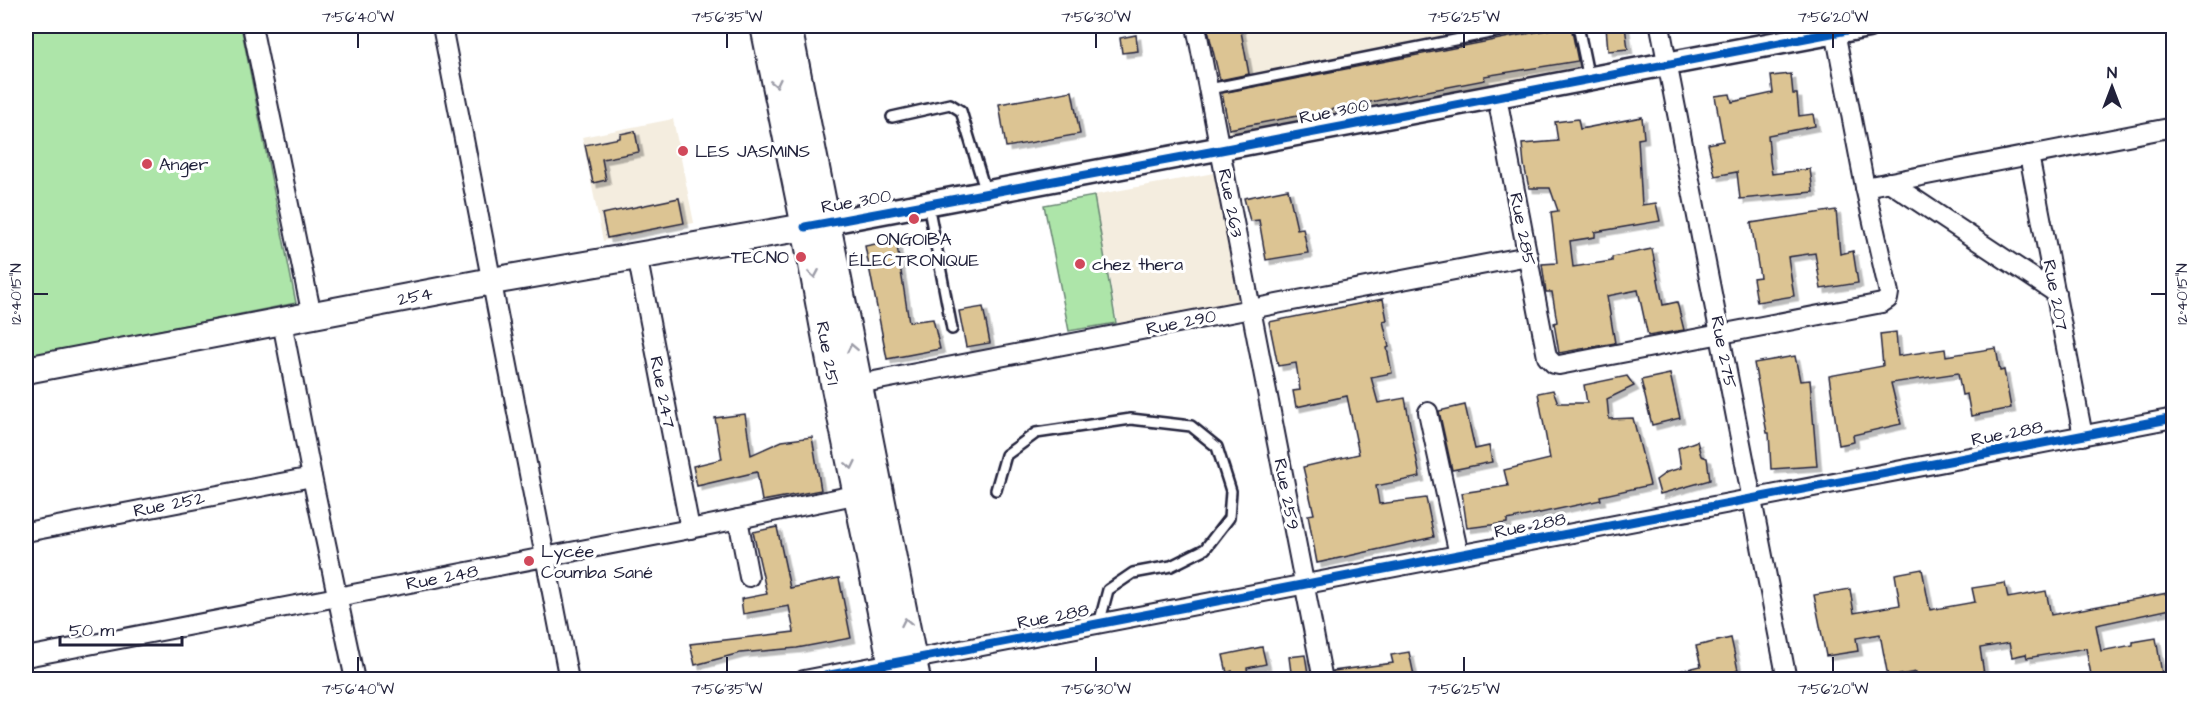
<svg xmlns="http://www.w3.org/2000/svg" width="2199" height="705" font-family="'Architects Daughter',sans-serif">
  <defs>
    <filter id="shadow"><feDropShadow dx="4.5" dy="4.5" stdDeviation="0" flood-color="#0004"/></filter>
  </defs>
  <rect width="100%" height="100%" fill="#fff"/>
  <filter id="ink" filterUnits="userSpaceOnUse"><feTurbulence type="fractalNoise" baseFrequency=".0167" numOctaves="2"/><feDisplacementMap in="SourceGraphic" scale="12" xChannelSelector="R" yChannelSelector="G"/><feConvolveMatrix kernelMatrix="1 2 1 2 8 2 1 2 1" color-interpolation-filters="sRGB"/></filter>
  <g filter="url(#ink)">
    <!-- built -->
    <g fill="#f4eddf">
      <polygon points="1205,26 1580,26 1591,80 1224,144"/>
      <polygon points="673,119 694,223 603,241 582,137"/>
      <polygon points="1214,173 1240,304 1118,326 1094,195"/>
    </g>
    <!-- green -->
    <g fill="#ade5a9" stroke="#688472" stroke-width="1.5">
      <polygon points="26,26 241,26 296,303 26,357"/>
      <polygon points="1094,196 1116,323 1069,331 1044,205"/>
    </g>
    <!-- building -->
    <g fill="#dcc493" stroke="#22223b" stroke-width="1.5" filter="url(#shadow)">
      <polygon points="1207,26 1240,26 1249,74 1220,80"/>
      <polygon points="1567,26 1571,26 1578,61 1484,76 1485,80 1229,129 1222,93"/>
      <polygon points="1625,26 1628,49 1608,51 1606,27"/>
      <polygon points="1136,35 1138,51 1122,53 1120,38"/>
      <polygon points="1791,74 1793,94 1797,94 1799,116 1813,114 1815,126 1768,135 1770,161 1772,174 1810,169 1813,192 1740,199 1737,172 1715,176 1708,144 1723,141 1715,96 1730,94 1732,102 1773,93 1771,76"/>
      <polygon points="1072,91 1080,134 1006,147 999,104"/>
      <polygon points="1642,117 1644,138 1638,139 1642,205 1656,203 1660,221 1595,232 1595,237 1570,241 1573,267 1612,261 1612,257 1652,249 1663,305 1677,302 1684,330 1648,336 1638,290 1607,296 1615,343 1559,353 1554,323 1557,322 1552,292 1546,292 1542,264 1557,263 1551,212 1558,211 1550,188 1529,188 1524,165 1522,144 1558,141 1555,122 1578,119 1580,129"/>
      <polygon points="635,131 639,152 602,159 606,180 593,183 585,145 620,138 620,134"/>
      <polygon points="1288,189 1297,229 1303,228 1308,253 1266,260 1259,220 1250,221 1244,198"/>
      <polygon points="679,198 684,223 607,238 602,214"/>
      <polygon points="1836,210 1840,254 1853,251 1858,283 1821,289 1815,253 1788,257 1794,296 1757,302 1753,278 1760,277 1751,223"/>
      <polygon points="896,240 909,322 933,319 940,349 887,359 865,246"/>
      <polygon points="1383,299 1387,320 1383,321 1389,347 1387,348 1392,373 1371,377 1378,403 1405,398 1420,477 1376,486 1379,504 1426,498 1434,537 1317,563 1308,515 1314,514 1303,467 1359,454 1347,396 1296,407 1293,391 1300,390 1296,363 1278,366 1269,322"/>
      <polygon points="983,307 990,343 966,347 959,311"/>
      <polygon points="1896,332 1898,356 1945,349 1946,356 1996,348 2000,371 2004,370 2011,408 1971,416 1967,394 1962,395 1958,373 1891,383 1901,424 1853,435 1854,442 1839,445 1829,376 1883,366 1880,334"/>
      <polygon points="1795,356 1800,381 1810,380 1817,466 1771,469 1769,433 1767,433 1754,363"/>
      <polygon points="1670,374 1680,418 1652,425 1641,380"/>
      <polygon points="1627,376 1634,386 1607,399 1609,419 1633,418 1650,485 1600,496 1601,500 1507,520 1507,523 1467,528 1462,493 1508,486 1504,470 1550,459 1538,393 1553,390 1558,403 1587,403 1584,385"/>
      <polygon points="1465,405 1475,449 1489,446 1492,462 1452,470 1439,411"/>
      <polygon points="745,414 751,455 782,441 812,437 821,490 762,501 757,472 697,486 693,466 722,459 715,418"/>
      <polygon points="1697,441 1701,456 1707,458 1710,480 1660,494 1656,480 1667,472 1681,468 1678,448"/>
      <polygon points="777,527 790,588 839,578 851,638 797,648 740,653 695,665 690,644 794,632 789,606 743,614 741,599 767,594 753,532"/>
      <polygon points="1922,569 1930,610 1975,602 1972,588 2005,583 2008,598 2046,591 2051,615 2168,593 2171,609 2096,625 2101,651 2133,645 2133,642 2156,638 2163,680 2092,680 2086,648 2027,658 2026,654 2012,657 2009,643 1980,648 1984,674 1950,680 1918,680 1916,672 1888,677 1880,634 1856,638 1858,651 1826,656 1814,595 1850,589 1854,613 1900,605 1895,574"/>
      <polygon points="1731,638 1738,670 1736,671 1738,680 1667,680 1666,674 1701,666 1696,646"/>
      <polygon points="1262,647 1266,664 1247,668 1249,680 1234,680 1232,671 1227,673 1223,655"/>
      <polygon points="1409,652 1415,680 1334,680 1333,671 1393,663 1391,655"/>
      <polygon points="1305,655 1309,680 1292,680 1289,657"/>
    </g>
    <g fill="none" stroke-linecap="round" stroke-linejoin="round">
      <!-- service casing -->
      <g stroke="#22223b" stroke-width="14">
        <g id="service">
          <polyline points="1578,26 1589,79"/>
          <polyline points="1209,89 1525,26"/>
          <polyline points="892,117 950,104 961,111 986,193"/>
          <polyline points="928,204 952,329"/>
          <polyline points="996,490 1006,455 1036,433 1131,419 1191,426 1217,447 1231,491 1229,518 1205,549 1171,566 1133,573 1108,590 1099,624"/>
        </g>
      </g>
      <!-- minor casing -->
      <g stroke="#22223b" stroke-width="22">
        <g id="minor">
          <polyline points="252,26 312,316"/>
          <polyline points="442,26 569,680"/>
          <polyline points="1196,26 1323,680"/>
          <polyline points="1660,26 1787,680"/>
          <polyline points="1497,97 1547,357 1554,364 1559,365 1882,303 1888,299 1889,293 1865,187 1834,26"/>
          <polyline points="2029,155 2083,436"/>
          <polyline points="1889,182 2056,293"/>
          <polyline points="1865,187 2174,127"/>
          <polyline points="637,255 690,529"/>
          <polyline points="282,322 312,477 355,680"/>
          <polyline points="848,386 1528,256"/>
          <polyline points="1428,412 1459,555"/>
          <polyline points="738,519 749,577"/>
          <polyline points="26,532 312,477"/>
          <polyline points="26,657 690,529 869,492"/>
          <polyline points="804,680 2174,418"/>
        </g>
      </g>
      <!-- tertiary casing -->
      <g stroke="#22223b" stroke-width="27">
        <polyline id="tertiary" points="809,226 1868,26"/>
      </g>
      <!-- secondary casing -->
      <g stroke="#22223b" stroke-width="30">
        <g id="secondary">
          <polyline points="764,26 805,227 835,388 895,680"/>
          <polyline points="788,26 917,680"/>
          <polyline points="26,370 492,281 805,227"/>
        </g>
      </g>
      <!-- service -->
      <use href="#service" stroke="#fff" stroke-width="9"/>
      <!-- minor -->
      <use href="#minor" stroke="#fff" stroke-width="18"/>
      <!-- tertiary -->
      <use href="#tertiary" stroke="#fff" stroke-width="22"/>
      <!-- secondary -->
      <use href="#secondary" stroke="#fff" stroke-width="26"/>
      <!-- cycleway casing -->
      <g stroke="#fff" stroke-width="13">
        <g id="cycleway">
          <polyline points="805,227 1221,150 1868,26"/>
          <polyline points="804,680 2174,418"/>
        </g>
      </g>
      <!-- cycleway -->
      <use href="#cycleway" stroke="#0057b8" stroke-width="9"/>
    </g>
    <!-- one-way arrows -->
    <defs><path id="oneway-chevron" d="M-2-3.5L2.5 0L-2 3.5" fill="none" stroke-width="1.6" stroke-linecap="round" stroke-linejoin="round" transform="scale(1.5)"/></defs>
    <g stroke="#9c9ca7">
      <use href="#oneway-chevron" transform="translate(776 83) rotate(78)"/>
      <use href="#oneway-chevron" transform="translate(814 274) rotate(80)"/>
      <use href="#oneway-chevron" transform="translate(852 348) rotate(-101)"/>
      <use href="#oneway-chevron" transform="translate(851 465) rotate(78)"/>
      <use href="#oneway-chevron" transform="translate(906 622) rotate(-101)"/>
    </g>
  </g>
  <!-- ticks -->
  <path fill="none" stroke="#22223b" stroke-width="2" d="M358,33v15M727,33v15M1096,33v15M1464,33v15M1833,33v15M33,294h15M2151,294h15M358,657v15M727,657v15M1096,657v15M1464,657v15M1833,657v15"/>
  <!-- markers -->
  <g fill="#d1495b" stroke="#fff" stroke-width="2">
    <circle cx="683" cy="151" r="6"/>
    <circle cx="147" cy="164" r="6"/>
    <circle cx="914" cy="219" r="6"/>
    <circle cx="801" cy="257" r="6"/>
    <circle cx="1080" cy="264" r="6"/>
    <circle cx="529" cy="561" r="6"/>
  </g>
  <g text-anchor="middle" stroke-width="6" stroke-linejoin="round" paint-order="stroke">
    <!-- street labels -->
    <g font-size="18" fill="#22223b" stroke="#fff">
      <text transform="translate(1334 111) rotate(-11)" y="6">Rue 300</text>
      <text transform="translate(856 201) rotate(-10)" y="6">Rue 300</text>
      <text transform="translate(1231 203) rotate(79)" y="6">Rue 263</text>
      <text transform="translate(1523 229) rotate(79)" y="6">Rue 285</text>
      <text transform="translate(2056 295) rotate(79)" y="6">Rue 207</text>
      <text transform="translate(415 296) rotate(-11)" y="6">254</text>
      <text transform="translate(1181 322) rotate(-11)" y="6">Rue 290</text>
      <text transform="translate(1724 352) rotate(79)" y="6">Rue 275</text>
      <text transform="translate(828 353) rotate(80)" y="6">Rue 251</text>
      <text transform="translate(663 392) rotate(79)" y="6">Rue 247</text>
      <text transform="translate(2007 433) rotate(-11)" y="6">Rue 288</text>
      <text transform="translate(1287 494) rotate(79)" y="6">Rue 259</text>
      <text transform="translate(169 504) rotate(-11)" y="6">Rue 252</text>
      <text transform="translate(1530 525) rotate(-11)" y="6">Rue 288</text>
      <text transform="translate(442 577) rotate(-11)" y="6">Rue 248</text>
      <text transform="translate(1053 616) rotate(-11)" y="6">Rue 288</text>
    </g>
    <!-- poi labels -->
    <g font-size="18" fill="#22223b" stroke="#fff" text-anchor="start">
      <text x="695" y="157">LES JASMINS</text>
      <text x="159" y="170">Anger</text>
      <text x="914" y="245" text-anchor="middle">ONGOIBA<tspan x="914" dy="21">ÉLECTRONIQUE</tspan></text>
      <text x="789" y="263" text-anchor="end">TECNO</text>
      <text x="1092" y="270">chez thera</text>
      <text x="541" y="557">Lycée<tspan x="541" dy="21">Coumba Sané</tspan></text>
    </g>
  </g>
  <!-- margin -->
  <rect width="2199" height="705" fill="none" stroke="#fff" stroke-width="66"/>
  <!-- north arrow -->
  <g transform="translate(2112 87)" stroke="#ffffff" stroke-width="4.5" paint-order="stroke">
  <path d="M0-4.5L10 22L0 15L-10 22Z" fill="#22223b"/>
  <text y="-9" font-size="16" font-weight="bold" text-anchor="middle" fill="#22223b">N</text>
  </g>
  <!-- scale -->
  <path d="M60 636v9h122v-9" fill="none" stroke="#22223b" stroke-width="3"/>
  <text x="69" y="636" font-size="18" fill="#22223b" stroke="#ffffff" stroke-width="4.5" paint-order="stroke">50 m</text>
  <rect x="33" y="33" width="2133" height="639" fill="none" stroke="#22223b" stroke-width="2"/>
  <g font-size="15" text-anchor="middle" fill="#22223b">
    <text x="358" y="22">7°56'40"W</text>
    <text x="727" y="22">7°56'35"W</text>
    <text x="1096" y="22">7°56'30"W</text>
    <text x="1464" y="22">7°56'25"W</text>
    <text x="1833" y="22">7°56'20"W</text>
    <text transform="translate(16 294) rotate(-90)" y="5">12°40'15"N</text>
    <text transform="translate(2182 294) rotate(-90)" y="5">12°40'15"N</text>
    <text x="358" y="694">7°56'40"W</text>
    <text x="727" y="694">7°56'35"W</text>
    <text x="1096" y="694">7°56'30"W</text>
    <text x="1464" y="694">7°56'25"W</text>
    <text x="1833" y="694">7°56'20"W</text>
  </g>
</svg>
